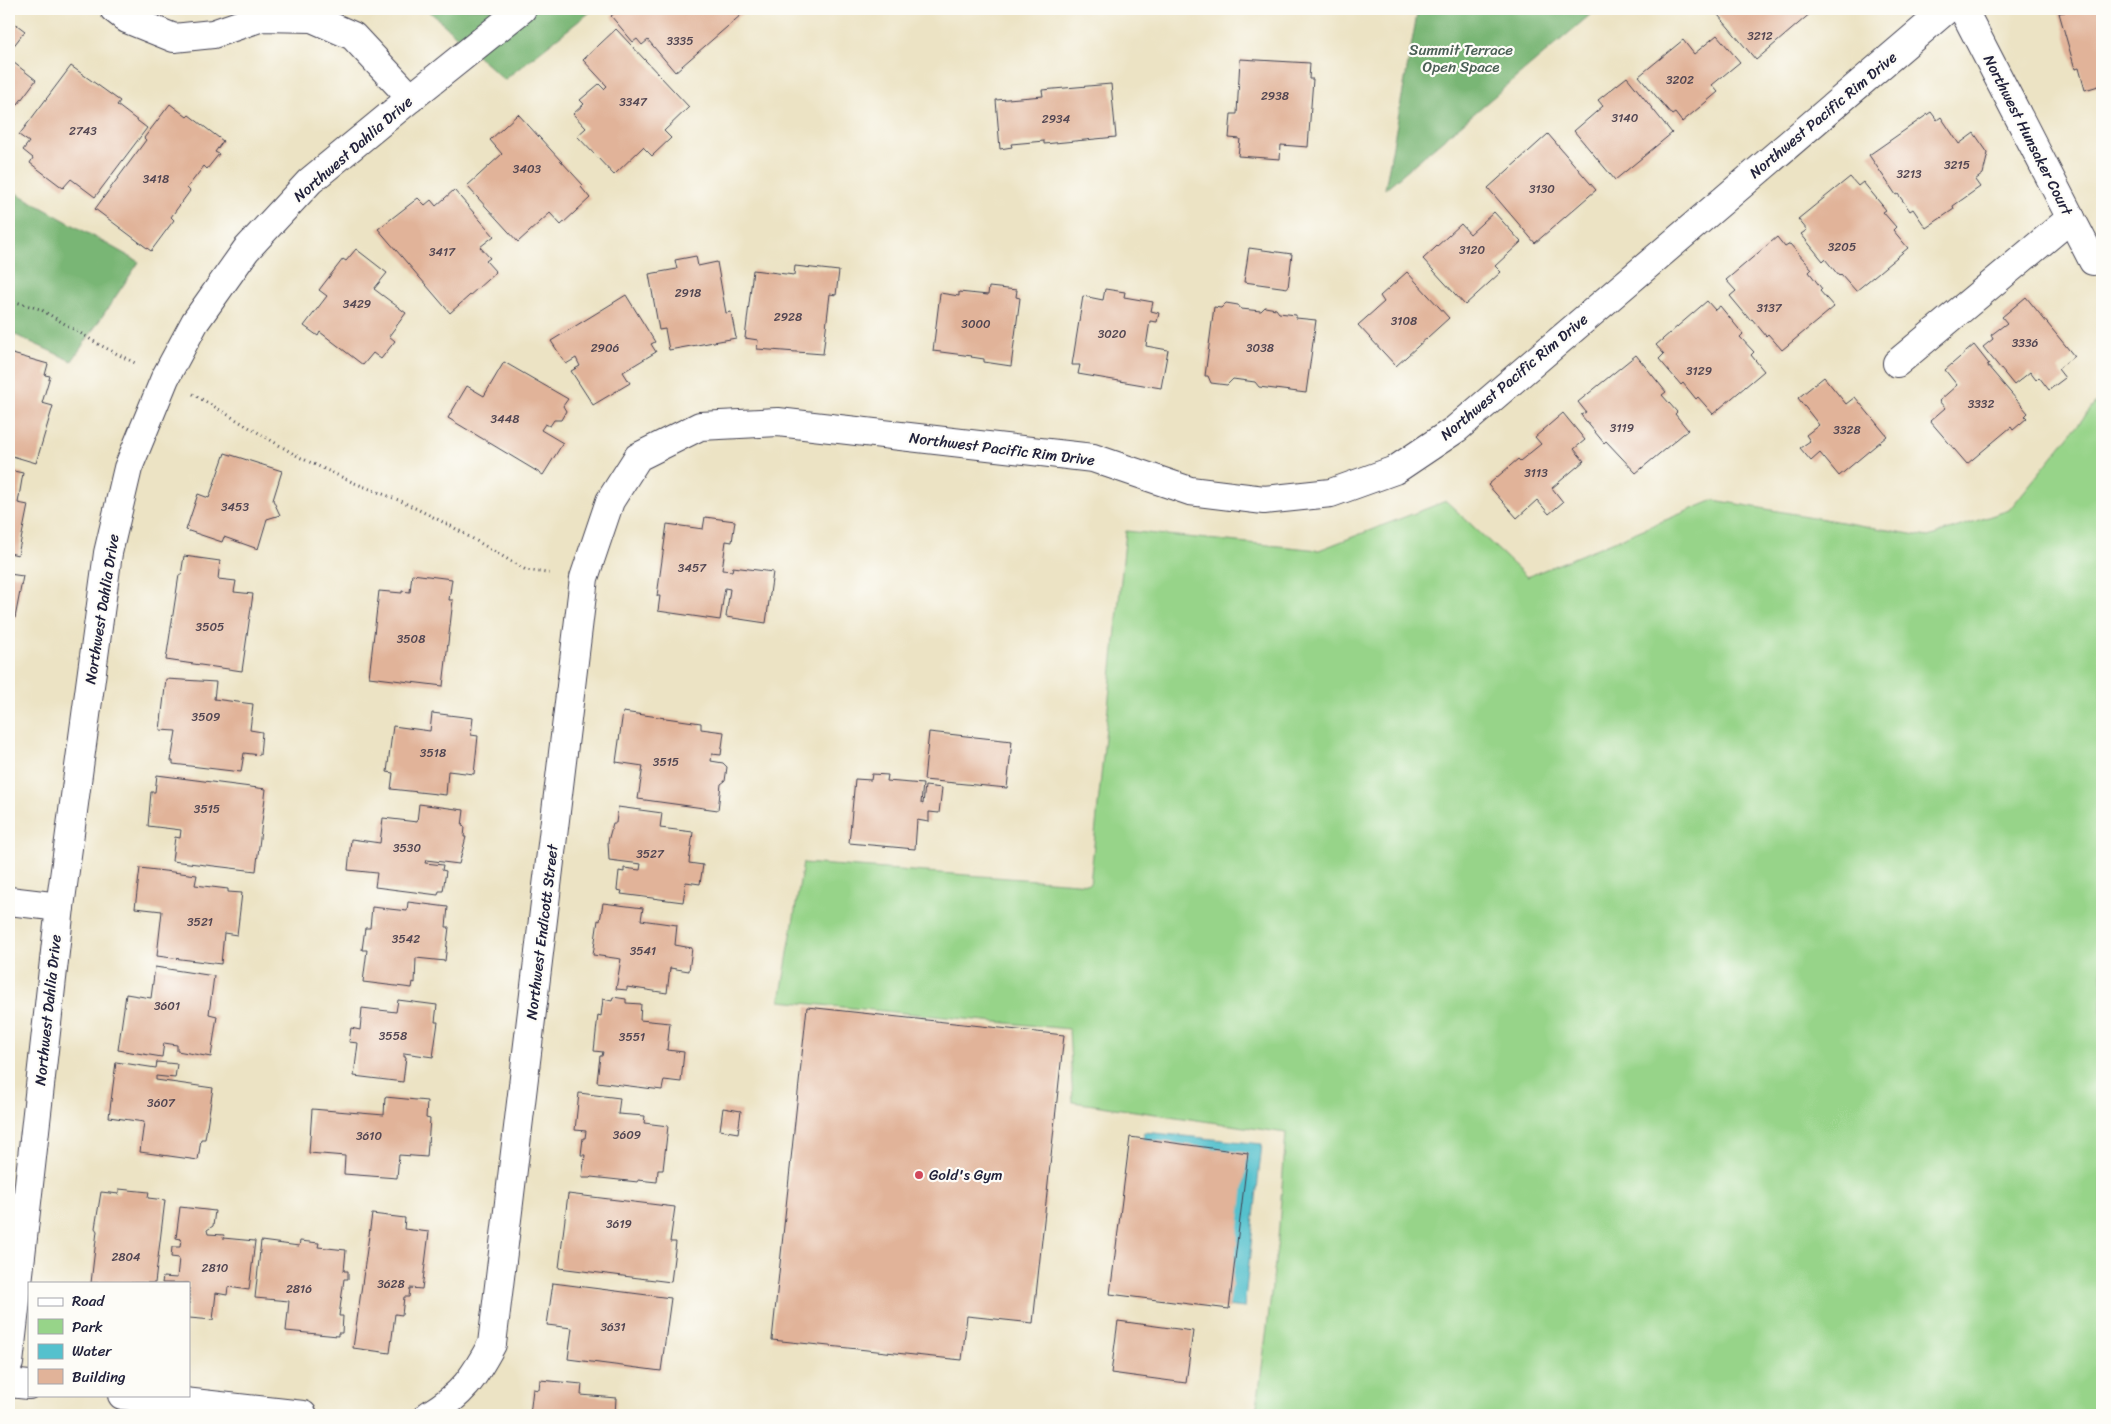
<svg xmlns="http://www.w3.org/2000/svg" width="2111" height="1424" font-family="Sriracha,sans-serif">
  <rect width="100%" height="100%" fill="#fdfcf7"/>
  <filter id="ink" filterUnits="userSpaceOnUse"><feTurbulence type="fractalNoise" baseFrequency=".02" numOctaves="2"/><feDisplacementMap in="SourceGraphic" scale="10" xChannelSelector="R" yChannelSelector="G"/><feConvolveMatrix kernelMatrix="1 2 1 2 8 2 1 2 1" color-interpolation-filters="sRGB"/></filter>
  <filter id="wash" filterUnits="userSpaceOnUse"><feTurbulence type="fractalNoise" baseFrequency=".0096" numOctaves="4" result="noise"/><feDisplacementMap in="SourceGraphic" scale="20" xChannelSelector="R" yChannelSelector="G"/><feGaussianBlur stdDeviation="1.12" result="paint"/><feColorMatrix in="noise" values="0 0 0 0 0 0 0 0 0 0 0 0 0 0 0 0 0 1.4 0 .05"/><feComposite in="paint" operator="in"/></filter>
  <g filter="url(#wash)">
    <rect width="100%" height="100%" fill="#ece3c4"/>
    <!-- green -->
    <polygon fill="#97d489" stroke="#5c7b62" points="2102,395 2102,1415 1256,1415 1278,1239 1286,1133 1073,1102 1069,1029 780,1001 803,863 1090,884 1126,531 1319,550 1446,501 1527,577 1714,500 1928,537 2009,510"/>
    <!-- forest -->
    <g fill="#79b675" stroke="#4e6c58">
      <polygon points="427,9 594,9 504,80"/>
      <polygon points="1418,9 1597,9 1385,189"/>
      <polygon points="9,189 139,262 72,361 9,332"/>
    </g>
    <!-- water -->
    <polygon fill="#55c1cd" stroke="#3c7284" points="1144,1132 1262,1144 1244,1308 1127,1295"/>
    <g id="blocks">
      <!-- building -->
      <g fill="#e1b399">
        <polygon points="620,9 734,9 742,14 675,72 648,40 642,45 637,39 633,42 611,16"/>
        <polygon points="1713,9 1810,9 1812,12 1756,60"/>
        <polygon points="2064,9 2101,9 2102,15 2102,85 2085,90 2079,68 2075,69 2059,13 2065,12"/>
        <polygon points="9,19 25,31 9,52"/>
        <polygon points="616,29 689,107 664,131 671,138 652,156 643,147 614,175 577,136 586,128 573,114 584,104 580,100 599,84 604,89 607,86 583,60"/>
        <polygon points="1717,35 1740,62 1712,85 1718,92 1682,122 1675,113 1672,115 1639,76 1683,40 1694,54"/>
        <polygon points="9,59 36,80 9,116"/>
        <polygon points="1240,59 1310,63 1309,79 1313,79 1308,147 1281,145 1280,159 1238,156 1240,139 1229,138 1231,114 1237,114"/>
        <polygon points="71,66 120,101 117,105 147,128 95,197 71,179 63,188 30,163 33,158 23,150 29,142 19,135"/>
        <polygon points="1627,77 1672,133 1615,180 1574,131 1603,106 1598,100"/>
        <polygon points="1111,84 1116,137 1044,144 1044,141 1011,144 1012,147 1000,149 996,100 1043,96 1042,90"/>
        <polygon points="170,104 187,117 189,115 223,141 215,152 219,154 207,169 204,166 187,188 190,191 171,217 174,220 151,251 95,209 146,140 144,138"/>
        <polygon points="1931,112 1937,120 1941,117 1959,144 1974,133 1988,153 1983,174 1975,180 1980,187 1953,206 1954,209 1926,228 1913,209 1910,211 1898,194 1896,195 1869,155"/>
        <polygon points="518,114 583,185 581,187 590,198 561,225 550,213 518,242 467,186 502,154 490,140"/>
        <polygon points="1548,134 1596,190 1535,243 1488,188"/>
        <polygon points="1850,177 1858,186 1863,182 1886,210 1883,212 1896,227 1893,230 1908,248 1856,291 1841,274 1839,276 1825,259 1823,261 1801,234 1807,230 1798,219"/>
        <polygon points="454,190 494,236 480,247 490,258 486,261 496,272 450,313 378,229 418,198 425,205 431,200 436,206"/>
        <polygon points="1494,212 1521,242 1495,266 1501,272 1465,305 1423,259 1461,224 1470,234"/>
        <polygon points="1777,237 1785,247 1790,244 1812,269 1809,272 1822,289 1820,291 1834,307 1782,350 1768,334 1766,336 1752,319 1750,320 1730,296 1736,291 1726,280"/>
        <polygon points="1249,248 1292,254 1288,288 1244,282"/>
        <polygon points="356,249 387,273 374,289 406,313 389,336 395,341 381,359 373,353 363,365 320,332 318,336 304,326 327,296 319,290 343,259 346,261"/>
        <polygon points="696,256 698,266 717,262 726,313 731,312 736,338 669,350 665,329 659,330 649,274 677,269 675,260"/>
        <polygon points="795,266 839,271 836,295 830,294 823,354 757,349 758,340 745,338 753,270 794,275"/>
        <polygon points="1407,272 1449,318 1396,366 1358,325 1384,302 1380,296"/>
        <polygon points="989,287 1017,290 1016,297 1020,298 1011,366 984,362 984,359 971,357 972,356 933,351 940,293 959,296 959,292 988,295"/>
        <polygon points="1105,289 1125,292 1124,297 1153,302 1151,311 1159,313 1157,322 1150,321 1146,346 1168,350 1161,388 1078,374 1080,365 1072,365 1083,296 1103,300"/>
        <polygon points="626,295 655,342 651,344 656,352 623,372 630,383 593,405 571,371 580,366 576,358 566,364 551,341"/>
        <polygon points="2026,297 2074,356 2058,369 2065,378 2049,390 2039,377 2036,380 2030,372 2014,385 1983,347 1993,339 1991,335 2007,323 2002,317"/>
        <polygon points="1707,301 1715,310 1720,306 1743,334 1740,337 1754,352 1751,355 1764,371 1713,414 1698,397 1696,399 1683,383 1681,385 1659,359 1664,354 1656,345"/>
        <polygon points="1226,303 1238,305 1241,309 1261,311 1265,307 1276,309 1279,313 1296,315 1296,318 1316,320 1306,393 1259,387 1255,382 1233,379 1227,385 1211,383 1208,376 1205,376 1214,307 1221,308"/>
        <polygon points="1974,345 1989,364 1987,365 2028,413 2025,416 2027,418 2013,430 2011,427 1967,464 1930,421 1945,408 1939,401 1957,385 1945,370"/>
        <polygon points="9,353 48,364 45,375 50,376 42,403 53,406 36,463 9,455"/>
        <polygon points="1636,355 1666,392 1662,395 1677,412 1675,414 1688,430 1636,473 1606,441 1604,443 1581,415 1586,412 1578,402"/>
        <polygon points="504,362 568,399 563,406 566,411 561,420 554,420 550,426 545,424 541,430 563,443 543,475 448,418 467,386 484,396"/>
        <polygon points="1824,377 1846,404 1855,397 1887,436 1839,476 1820,453 1811,461 1800,448 1810,441 1806,435 1819,425 1798,398"/>
        <polygon points="1563,413 1585,440 1574,449 1584,461 1552,488 1563,502 1549,514 1537,500 1517,518 1488,485 1518,459 1520,461 1541,444 1535,437"/>
        <polygon points="225,453 282,471 273,500 280,515 267,519 258,549 224,537 222,542 186,530 198,494 209,498"/>
        <polygon points="9,470 23,473 18,503 28,505 18,555 9,553"/>
        <polygon points="705,517 735,521 732,542 726,541 722,570 732,571 733,567 773,572 766,623 726,617 730,589 725,588 720,620 658,611 660,596 657,596 667,524 703,529"/>
        <polygon points="184,556 220,561 218,579 236,581 234,592 253,594 242,671 166,660 179,575 181,575"/>
        <polygon points="9,574 23,576 15,618 9,617"/>
        <polygon points="412,574 452,579 449,600 453,600 443,686 369,677 379,591 402,593 402,591 410,592"/>
        <polygon points="166,679 216,682 214,699 253,704 250,730 262,732 260,755 244,753 241,772 173,764 173,761 171,761 176,731 160,730"/>
        <polygon points="623,712 701,723 701,729 724,732 721,755 712,754 711,761 723,763 727,767 725,781 721,784 718,810 638,799 643,766 616,762"/>
        <polygon points="432,713 473,718 471,735 478,736 474,774 448,771 446,795 391,789 393,773 387,772 393,726 430,731"/>
        <polygon points="929,732 1012,741 1007,788 924,780"/>
        <polygon points="872,774 888,775 887,781 923,784 921,803 923,804 925,786 942,788 939,813 929,812 929,822 917,820 915,849 849,843 855,779 871,780"/>
        <polygon points="157,775 266,789 256,871 172,861 175,837 180,838 181,830 148,826 151,792 155,792"/>
        <polygon points="419,804 464,810 462,826 465,827 464,837 466,837 459,864 426,860 425,863 443,865 442,870 446,871 443,891 439,891 438,895 375,887 377,873 348,870 351,839 380,843 383,818 417,822"/>
        <polygon points="618,807 662,813 660,828 693,832 689,863 703,865 700,884 686,882 683,902 621,894 622,891 617,890 619,871 624,872 624,868 640,870 641,864 609,860 608,841 613,823 616,823"/>
        <polygon points="140,868 197,875 195,885 228,889 228,892 242,893 237,935 224,933 221,964 157,956 162,911 135,908"/>
        <polygon points="408,902 448,907 446,927 449,927 445,961 416,958 415,983 413,982 412,988 363,982 367,950 362,950 365,928 370,928 372,907 407,911"/>
        <polygon points="603,903 643,908 641,920 677,925 675,945 692,948 689,971 670,968 667,993 627,987 627,990 616,989 621,959 593,955 598,920 600,921"/>
        <polygon points="155,967 214,976 209,1014 217,1016 211,1057 177,1051 177,1045 164,1043 162,1057 118,1050 126,994 151,998"/>
        <polygon points="613,997 626,999 626,1003 641,1004 640,1020 670,1023 667,1050 684,1052 681,1082 664,1080 662,1090 597,1082 600,1056 602,1056 603,1052 594,1051 598,1015 601,1016 603,999 612,1001"/>
        <polygon points="398,1000 437,1005 435,1022 438,1022 433,1057 404,1053 404,1057 406,1057 403,1082 354,1076 358,1043 349,1042 351,1028 360,1030 362,1008 396,1012"/>
        <polygon points="807,1007 1064,1035 1033,1323 967,1316 962,1360 772,1340"/>
        <polygon points="116,1062 156,1068 157,1062 177,1064 175,1078 156,1076 156,1080 213,1088 205,1139 201,1139 198,1160 140,1152 144,1122 109,1117"/>
        <polygon points="579,1093 620,1098 618,1114 645,1116 644,1123 668,1126 663,1170 658,1170 657,1182 638,1180 638,1182 591,1177 590,1178 582,1178 585,1155 581,1155 583,1138 585,1138 586,1131 575,1130"/>
        <polygon points="385,1097 427,1101 426,1118 430,1119 427,1157 399,1155 397,1178 344,1174 345,1156 309,1153 312,1109 384,1115"/>
        <polygon points="723,1108 741,1111 738,1133 720,1130"/>
        <polygon points="1130,1137 1248,1153 1229,1309 1110,1294"/>
        <polygon points="119,1189 149,1192 148,1198 165,1200 155,1283 91,1283 97,1231 95,1228 101,1192 119,1194"/>
        <polygon points="568,1194 675,1207 670,1242 676,1242 671,1282 559,1268"/>
        <polygon points="180,1207 215,1211 213,1226 207,1230 208,1234 224,1235 223,1238 255,1241 249,1290 228,1287 227,1295 216,1293 213,1320 189,1318 189,1283 162,1283 163,1277 177,1278 179,1258 171,1257 172,1247 180,1247 181,1239 176,1238"/>
        <polygon points="372,1214 405,1218 404,1229 429,1232 422,1289 410,1288 409,1297 404,1297 402,1315 395,1314 390,1353 353,1348"/>
        <polygon points="261,1241 299,1246 300,1241 319,1243 318,1247 346,1250 344,1271 348,1271 348,1279 344,1279 339,1316 343,1316 342,1333 338,1333 338,1336 286,1331 289,1301 255,1298"/>
        <polygon points="553,1283 671,1298 661,1371 568,1359 572,1328 547,1325"/>
        <polygon points="1118,1321 1193,1331 1186,1383 1111,1373"/>
        <polygon points="540,1380 582,1384 581,1395 616,1398 615,1415 530,1415 533,1389 539,1390"/>
      </g>
    </g>
  </g>
  <g filter="url(#ink)">
    <use href="#blocks" fill-opacity="0" stroke="#403f50" stroke-width="1"/>
    <g fill="none" stroke-linecap="round" stroke-linejoin="round">
      <!-- minor casing -->
      <g stroke="#403f50" stroke-width="30">
        <g id="minor">
          <polyline points="114,9 127,19 174,38 213,34 262,17 312,18 353,36 411,98"/>
          <polyline points="1963,9 2093,261"/>
          <polyline points="1897,363 2071,218"/>
          <polyline points="9,901 60,907"/>
          <polyline points="9,1363 60,907 108,553 128,468 165,378 195,322 246,250 310,181 411,98 522,9"/>
          <polyline points="9,1383 29,1385"/>
          <polyline points="122,1395 303,1415"/>
          <path d="M429,1415c34,-21 44,-36 63,-71l92,-766 26,-77 28,-44 62,-31 78,-4 315,36 97,33 74,9 67,-7 64,-23 61,-41 491,-420"/>
        </g>
      </g>
      <!-- path -->
      <g stroke="#403f50" stroke-width="3" stroke-dasharray="1 4" stroke-linecap="butt">
        <polyline points="9,300 40,309 100,345 137,364"/>
        <polyline points="193,394 299,457 352,482 401,501 451,526 526,570 553,574"/>
      </g>
      <!-- minor -->
      <use href="#minor" stroke="#fff" stroke-width="28"/>
    </g>
  </g>
  <!-- markers -->
  <circle fill="#d1495b" stroke="#fdfcf7" stroke-width="2" cx="919" cy="1175" r="5"/>
  <g text-anchor="middle" stroke-width="4.5" stroke-linejoin="round" paint-order="stroke">
    <!-- number labels -->
    <g font-size="12" fill="#524652">
      <text x="1760" y="40">3212</text>
      <text x="680" y="45">3335</text>
      <text x="1680" y="84">3202</text>
      <text x="1275" y="100">2938</text>
      <text x="633" y="106">3347</text>
      <text x="1625" y="122">3140</text>
      <text x="1056" y="123">2934</text>
      <text x="83" y="135">2743</text>
      <text x="1957" y="169">3215</text>
      <text x="527" y="173">3403</text>
      <text x="1909" y="178">3213</text>
      <text x="156" y="183">3418</text>
      <text x="1542" y="193">3130</text>
      <text x="1842" y="251">3205</text>
      <text x="1472" y="254">3120</text>
      <text x="442" y="256">3417</text>
      <text x="688" y="297">2918</text>
      <text x="357" y="308">3429</text>
      <text x="1769" y="312">3137</text>
      <text x="788" y="321">2928</text>
      <text x="1404" y="325">3108</text>
      <text x="976" y="328">3000</text>
      <text x="1112" y="338">3020</text>
      <text x="2025" y="347">3336</text>
      <text x="605" y="352">2906</text>
      <text x="1260" y="352">3038</text>
      <text x="1699" y="375">3129</text>
      <text x="1981" y="408">3332</text>
      <text x="505" y="423">3448</text>
      <text x="1622" y="432">3119</text>
      <text x="1847" y="434">3328</text>
      <text x="1536" y="477">3113</text>
      <text x="235" y="511">3453</text>
      <text x="692" y="572">3457</text>
      <text x="210" y="631">3505</text>
      <text x="411" y="643">3508</text>
      <text x="206" y="721">3509</text>
      <text x="433" y="757">3518</text>
      <text x="666" y="766">3515</text>
      <text x="207" y="813">3515</text>
      <text x="407" y="852">3530</text>
      <text x="650" y="858">3527</text>
      <text x="200" y="926">3521</text>
      <text x="406" y="943">3542</text>
      <text x="643" y="955">3541</text>
      <text x="167" y="1010">3601</text>
      <text x="393" y="1040">3558</text>
      <text x="632" y="1041">3551</text>
      <text x="161" y="1107">3607</text>
      <text x="627" y="1139">3609</text>
      <text x="369" y="1140">3610</text>
      <text x="619" y="1228">3619</text>
      <text x="126" y="1261">2804</text>
      <text x="215" y="1272">2810</text>
      <text x="391" y="1288">3628</text>
      <text x="299" y="1293">2816</text>
      <text x="613" y="1331">3631</text>
    </g>
    <!-- park labels -->
    <g font-size="15" fill="#4b6056" stroke="#fdfcf7">
      <text x="1461" y="55">Summit Terrace<tspan x="1461" dy="17">Open Space</tspan></text>
    </g>
    <!-- street labels -->
    <g font-size="15" fill="#22223b" stroke="#fdfcf7">
      <text transform="translate(1823 115) rotate(-40)" y="5">Northwest Pacific Rim Drive</text>
      <text transform="translate(2028 135) rotate(63)" y="5">Northwest Hunsaker Court</text>
      <text transform="translate(353 149) rotate(-41)" y="5">Northwest Dahlia Drive</text>
      <text transform="translate(1514 377) rotate(-40)" y="5">Northwest Pacific Rim Drive</text>
      <text transform="translate(1002 449) rotate(7)" y="5">Northwest Pacific Rim Drive</text>
      <text transform="translate(102 609) rotate(-81)" y="5">Northwest Dahlia Drive</text>
      <text transform="translate(542 932) rotate(-83)" y="5">Northwest Endicott Street</text>
      <text transform="translate(48 1010) rotate(-84)" y="5">Northwest Dahlia Drive</text>
    </g>
    <!-- poi labels -->
    <g font-size="15" fill="#22223b" stroke="#fdfcf7" text-anchor="start">
      <text x="929" y="1180">Gold's Gym</text>
    </g>
  </g>
  <!-- margin -->
  <rect width="2111" height="1424" fill="none" stroke="#fdfcf7" stroke-width="30"/>
  <!-- legend -->
  <rect x="28" y="1282" width="162" height="115" fill="#fdfcf7" stroke="#a5a5ac"/>
  <rect x="38" y="1298" width="25" height="8" fill="#ffffff" stroke="#a5a5ac"/>
  <text x="72" y="1306" font-size="15" fill="#22223b">Road</text>
  <rect x="38" y="1319" width="25" height="15" fill="#97d489" stroke="#a5a5ac"/>
  <text x="72" y="1332" font-size="15" fill="#22223b">Park</text>
  <rect x="38" y="1344" width="25" height="15" fill="#55c1cd" stroke="#a5a5ac"/>
  <text x="72" y="1356" font-size="15" fill="#22223b">Water</text>
  <rect x="38" y="1369" width="25" height="15" fill="#e1b399" stroke="#a5a5ac"/>
  <text x="72" y="1382" font-size="15" fill="#22223b">Building</text>
</svg>
